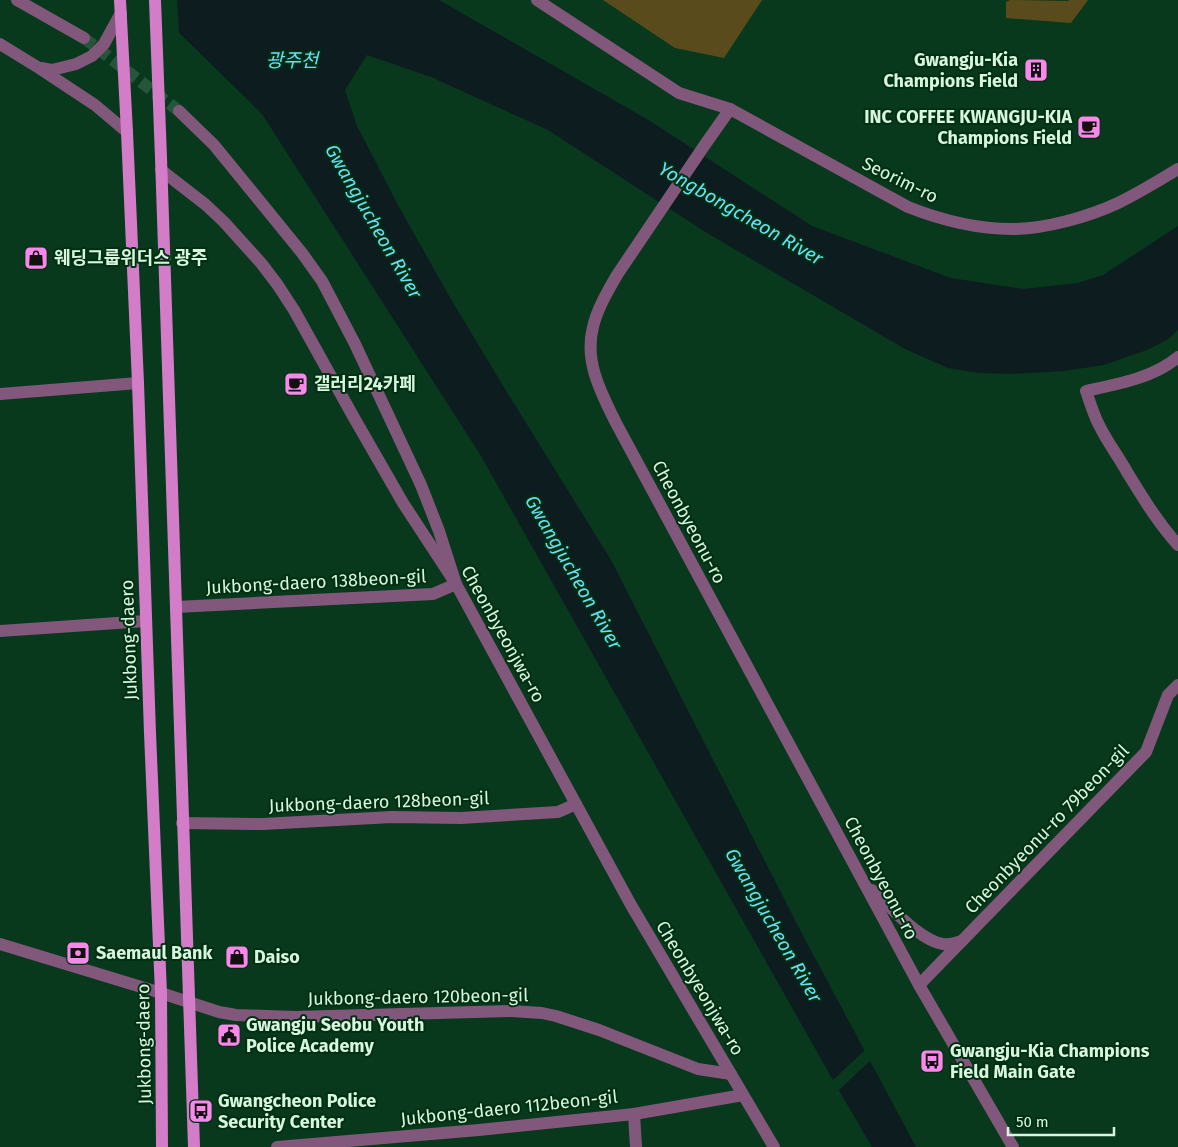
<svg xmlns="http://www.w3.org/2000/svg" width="1178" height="1147" font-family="'Fira Sans','Noto Sans KR',sans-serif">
  <rect width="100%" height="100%" fill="#08391c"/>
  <!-- green -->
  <g fill="#5a4b1d">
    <polygon points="603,0 762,0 724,58 675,48"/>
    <polygon points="1010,0 1068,1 1069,0 1088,0 1071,23 1006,18 1006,2"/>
  </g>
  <!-- water -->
  <polygon fill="#0c1c1f" points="138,0 439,0 650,121 812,226 951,278 1023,289 1078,283 1103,275 1178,226 1178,330 1167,340 1147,350 1104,365 1064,371 1012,374 979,373 948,368 905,349 707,233 548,130 431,77 367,55 345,90 357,126 399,207 452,301 502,384 611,560 798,926 916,1147 872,1147 830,1075 481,456 262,114 164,18"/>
  <!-- pier -->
  <g fill="#08391c">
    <polygon points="135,0 177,0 179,35 163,20 136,2"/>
    <polygon points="866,1049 872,1059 837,1092 831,1082"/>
  </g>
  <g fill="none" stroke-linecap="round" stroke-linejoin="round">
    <!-- minor-tunnel -->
    <polyline stroke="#275539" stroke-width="12" stroke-dasharray="12 6" stroke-linecap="butt" points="84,38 179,111"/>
    <!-- minor -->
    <g stroke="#82577c" stroke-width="12">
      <polyline points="17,0 84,38"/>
      <path d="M537,0l142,93 51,16 178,98c33,13 68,22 104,22 33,0 76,-12 106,-26 21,-10 40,-22 60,-34"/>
      <polyline points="0,44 39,68 95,105 127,132"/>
      <polyline points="41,68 52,70 76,64 92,56 104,44 121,13"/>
      <path d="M730,109l-26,37 -87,129c-9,16 -20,34 -24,52 -9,34 8,66 23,96l303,562 94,162"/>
      <polyline points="161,170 206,205 224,222 261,263 277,284 294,310 353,416 403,503 456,584 631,905 774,1147"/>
      <path d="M1178,357c-25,21 -60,27 -92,34 4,11 7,22 12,32 8,17 20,33 29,49 16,26 31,51 51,73"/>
      <polyline points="0,394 138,383"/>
      <polyline points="176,607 433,594 456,584 439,531 421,485 355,344 322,281 302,253 214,145 179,111"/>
      <polyline points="0,631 146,621"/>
      <polyline points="182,823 263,824 392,817 461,818 558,812 576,804"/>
      <path d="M872,890c18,16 48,51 71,54 7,1 13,-1 19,-3"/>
      <polyline points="0,944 161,993 219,1012 236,1015 295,1017 511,1011 542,1013 556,1016 599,1030 698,1069 731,1074"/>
      <polyline points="919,985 1146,752 1168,695 1178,685"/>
      <polyline points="634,1114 636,1147"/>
      <polyline points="277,1147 479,1130 634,1114 743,1095"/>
    </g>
    <!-- major -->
    <g stroke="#d37cc8" stroke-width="12">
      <polyline points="127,132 138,383 150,733 161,993 162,1147"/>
      <polyline points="161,158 194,1147"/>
    </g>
    <!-- major-bridge -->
    <g stroke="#d37cc8" stroke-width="12">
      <polyline points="120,0 127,132"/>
      <polyline points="155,0 161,158"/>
    </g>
  </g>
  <!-- icons -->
  <defs>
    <g id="building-square" transform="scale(1.25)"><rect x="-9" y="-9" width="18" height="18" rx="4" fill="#f888ea" stroke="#002f12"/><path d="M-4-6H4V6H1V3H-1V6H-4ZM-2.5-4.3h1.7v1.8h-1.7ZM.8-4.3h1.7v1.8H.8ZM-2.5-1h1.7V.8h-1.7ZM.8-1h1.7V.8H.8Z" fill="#111"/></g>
    <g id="cafe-square" transform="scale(1.25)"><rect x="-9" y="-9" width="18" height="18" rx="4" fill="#f888ea" stroke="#002f12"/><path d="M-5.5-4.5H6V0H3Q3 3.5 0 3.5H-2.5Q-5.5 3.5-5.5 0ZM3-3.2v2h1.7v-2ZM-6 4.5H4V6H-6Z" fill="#111"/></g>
    <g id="shop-square" transform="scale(1.25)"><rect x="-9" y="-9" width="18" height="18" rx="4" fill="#f888ea" stroke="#002f12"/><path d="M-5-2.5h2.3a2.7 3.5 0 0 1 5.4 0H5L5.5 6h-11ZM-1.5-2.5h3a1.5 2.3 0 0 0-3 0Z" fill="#111"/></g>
    <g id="bank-square" transform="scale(1.25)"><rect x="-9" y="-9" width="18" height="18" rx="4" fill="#f888ea" stroke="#002f12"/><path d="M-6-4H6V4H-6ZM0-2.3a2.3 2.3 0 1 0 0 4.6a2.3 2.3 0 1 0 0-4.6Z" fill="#111"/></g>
    <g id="civic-square" transform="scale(1.25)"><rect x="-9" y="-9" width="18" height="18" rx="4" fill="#f888ea" stroke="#002f12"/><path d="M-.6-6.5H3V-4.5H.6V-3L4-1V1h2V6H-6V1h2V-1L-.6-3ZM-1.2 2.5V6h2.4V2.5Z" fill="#111"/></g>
    <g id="bus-square" transform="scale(1.25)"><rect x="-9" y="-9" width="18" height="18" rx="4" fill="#f888ea" stroke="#002f12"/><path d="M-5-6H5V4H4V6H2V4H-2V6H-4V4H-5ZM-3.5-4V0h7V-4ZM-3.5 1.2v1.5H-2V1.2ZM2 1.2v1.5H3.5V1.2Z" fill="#111"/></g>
  </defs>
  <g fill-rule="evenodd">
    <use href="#building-square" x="1036" y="70"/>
    <use href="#cafe-square" x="1089" y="127"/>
    <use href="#shop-square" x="36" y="258"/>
    <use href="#cafe-square" x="296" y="384"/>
    <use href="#bank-square" x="78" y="953"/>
    <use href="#shop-square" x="237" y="957"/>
    <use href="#civic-square" x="229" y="1035"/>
    <use href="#bus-square" x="932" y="1061"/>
    <use href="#bus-square" x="201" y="1111"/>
  </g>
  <g text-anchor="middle" stroke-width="4" stroke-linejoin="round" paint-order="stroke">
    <!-- poi labels -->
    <g font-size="18" font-weight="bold" fill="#d7f6dd" stroke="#002f12" text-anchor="start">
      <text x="1018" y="66" text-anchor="end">Gwangju-Kia<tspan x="1018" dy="21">Champions Field</tspan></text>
      <text x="1072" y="123" text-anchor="end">INC COFFEE KWANGJU-KIA<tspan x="1072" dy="21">Champions Field</tspan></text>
      <text x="54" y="264">웨딩그룹위더스 광주</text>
      <text x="314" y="390">갤러리24카페</text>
      <text x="96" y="959">Saemaul Bank</text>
      <text x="254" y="963">Daiso</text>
      <text x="246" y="1031">Gwangju Seobu Youth<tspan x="246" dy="21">Police Academy</tspan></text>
      <text x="950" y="1057">Gwangju-Kia Champions<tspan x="950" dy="21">Field Main Gate</tspan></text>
      <text x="218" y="1107">Gwangcheon Police<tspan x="218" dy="21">Security Center</tspan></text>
    </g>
    <!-- street labels -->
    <g font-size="18" fill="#d7f6dd" stroke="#002f12">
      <text transform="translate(900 180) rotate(26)" y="6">Seorim-ro</text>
      <text transform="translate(689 522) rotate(62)" y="6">Cheonbyeonu-ro</text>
      <text transform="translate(316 582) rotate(-3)" y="6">Jukbong-daero 138beon-gil</text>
      <text transform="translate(503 634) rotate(61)" y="6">Cheonbyeonjwa-ro</text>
      <text transform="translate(129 640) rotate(-92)" y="6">Jukbong-daero</text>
      <text transform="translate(379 802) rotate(-2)" y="6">Jukbong-daero 128beon-gil</text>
      <text transform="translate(1047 829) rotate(-46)" y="6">Cheonbyeonu-ro 79beon-gil</text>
      <text transform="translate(881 878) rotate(62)" y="6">Cheonbyeonu-ro</text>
      <text transform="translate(700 988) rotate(59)" y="6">Cheonbyeonjwa-ro</text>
      <text transform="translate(418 997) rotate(-1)" y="6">Jukbong-daero 120beon-gil</text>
      <text transform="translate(144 1044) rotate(-91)" y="6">Jukbong-daero</text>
      <text transform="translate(509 1108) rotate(-6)" y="6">Jukbong-daero 112beon-gil</text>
    </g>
    <!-- water labels -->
    <g font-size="19" font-style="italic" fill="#67dff6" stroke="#002f12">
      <text x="292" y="67">광주천</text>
      <text transform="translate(741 213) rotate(30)" y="7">Yongbongcheon River</text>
      <text transform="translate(374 221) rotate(60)" y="7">Gwangjucheon River</text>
      <text transform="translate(574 572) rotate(60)" y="7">Gwangjucheon River</text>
      <text transform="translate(774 925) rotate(60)" y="7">Gwangjucheon River</text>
    </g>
  </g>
  <!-- scale -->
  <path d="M1008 1127v8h106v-8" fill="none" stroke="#d7f6dd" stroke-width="2.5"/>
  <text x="1016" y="1127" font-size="15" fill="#d7f6dd" stroke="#002f12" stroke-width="4" paint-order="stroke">50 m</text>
</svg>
